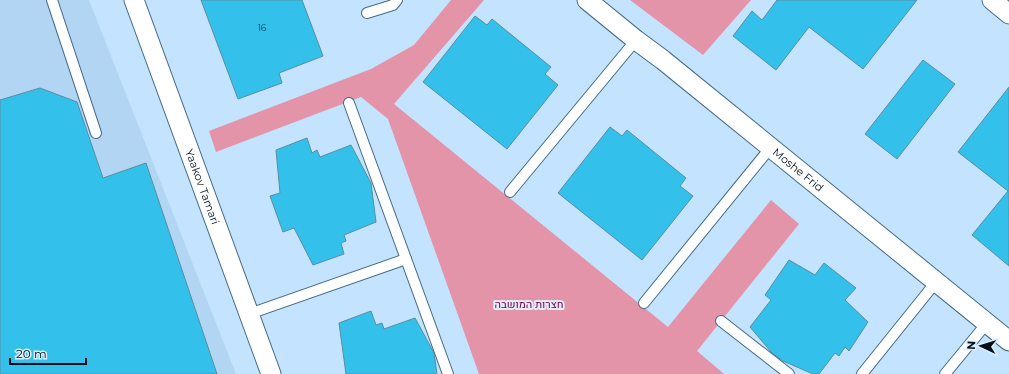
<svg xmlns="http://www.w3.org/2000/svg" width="1009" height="374" font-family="Montserrat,Heebo,sans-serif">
  <rect width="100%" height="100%" fill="#c3e3fe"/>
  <!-- built -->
  <polygon fill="#b1d5f3" points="0,0 89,0 236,374 0,374"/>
  <!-- green -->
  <g fill="#e494a8">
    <polygon points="451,0 484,0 394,104 668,327 771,200 799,224 697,351 724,374 479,374 388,119 361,97 216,152 209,131 371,69 414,45"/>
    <polygon points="630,0 751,0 703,55"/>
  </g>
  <!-- building -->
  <g fill="#33c1ec" stroke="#588da0">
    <polygon points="201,0 302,0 323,56 279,73 282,83 238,99"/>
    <polygon points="777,0 917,0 863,69 809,27 776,70 733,36 752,11 762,20"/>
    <polygon points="475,16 487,25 492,19 551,67 545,74 558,85 507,149 423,82"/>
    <polygon points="923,60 955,84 897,159 865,134"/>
    <polygon points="1009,87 1009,266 972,235 1008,191 958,152"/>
    <polygon points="40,88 77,102 103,178 146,163 217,374 0,374 0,100"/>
    <polygon points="610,127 622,136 627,130 686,178 680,186 693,196 642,260 558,193"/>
    <polygon points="307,138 312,153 317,150 320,157 351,145 371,183 376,222 344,235 346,241 341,243 344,254 313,265 294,228 283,232 270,196 280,193 276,150"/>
    <polygon points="789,260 815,275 824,263 856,288 845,300 868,322 849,351 845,347 839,356 835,353 819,374 813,374 783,361 772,353 750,327 771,300 765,295"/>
    <polygon points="371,311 376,325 382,323 384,329 415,318 434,353 437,374 346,374 339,323"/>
  </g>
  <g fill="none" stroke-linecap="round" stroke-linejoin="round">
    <!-- service casing -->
    <g stroke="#466b88" stroke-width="12">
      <g id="service">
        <polyline points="52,0 96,133"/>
        <polyline points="367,13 393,5 397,0"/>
        <polyline points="349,103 448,374"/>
        <polyline points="510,192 636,40"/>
        <polyline points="644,303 771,147"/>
        <polyline points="249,314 406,259"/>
        <polyline points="721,321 789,374"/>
        <polyline points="862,374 936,282"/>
        <polyline points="945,374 987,323"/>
      </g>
    </g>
    <!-- minor casing -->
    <g stroke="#466b88" stroke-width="21">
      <g id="minor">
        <path id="s1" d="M134,0l137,374"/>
        <path id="s2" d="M587,0l49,40 27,20 346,281"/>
        <polyline points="992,0 1009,14"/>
      </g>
    </g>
    <!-- service -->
    <use href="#service" stroke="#fff" stroke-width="10"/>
    <!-- minor -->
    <use href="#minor" stroke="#fff" stroke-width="19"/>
  </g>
  <g text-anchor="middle" stroke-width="4" stroke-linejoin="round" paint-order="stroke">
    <!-- number labels -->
    <g font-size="9" fill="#0f3c4f">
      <text x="262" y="31">16</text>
    </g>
    <!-- street labels -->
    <g font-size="11" fill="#03101b" stroke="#deeefc">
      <text dy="4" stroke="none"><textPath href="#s2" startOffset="271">Moshe Frid</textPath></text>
      <text dy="4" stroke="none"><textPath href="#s1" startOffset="199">Yaakov Tamari</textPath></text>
    </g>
    <!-- park labels -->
    <g font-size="11" fill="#84003d" stroke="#deeefc">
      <text x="529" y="308">חצרות המושבה</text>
    </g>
  </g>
  <!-- north arrow -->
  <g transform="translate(981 346) rotate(274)" stroke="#deeefc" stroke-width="3" paint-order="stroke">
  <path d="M0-3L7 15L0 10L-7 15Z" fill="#03101b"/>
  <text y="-6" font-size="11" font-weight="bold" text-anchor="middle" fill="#03101b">N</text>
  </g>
  <!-- scale -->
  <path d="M10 358v6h76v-6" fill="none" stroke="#03101b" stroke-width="2"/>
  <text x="16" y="358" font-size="12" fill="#03101b" stroke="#deeefc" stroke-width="3" paint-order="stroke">20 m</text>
</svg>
